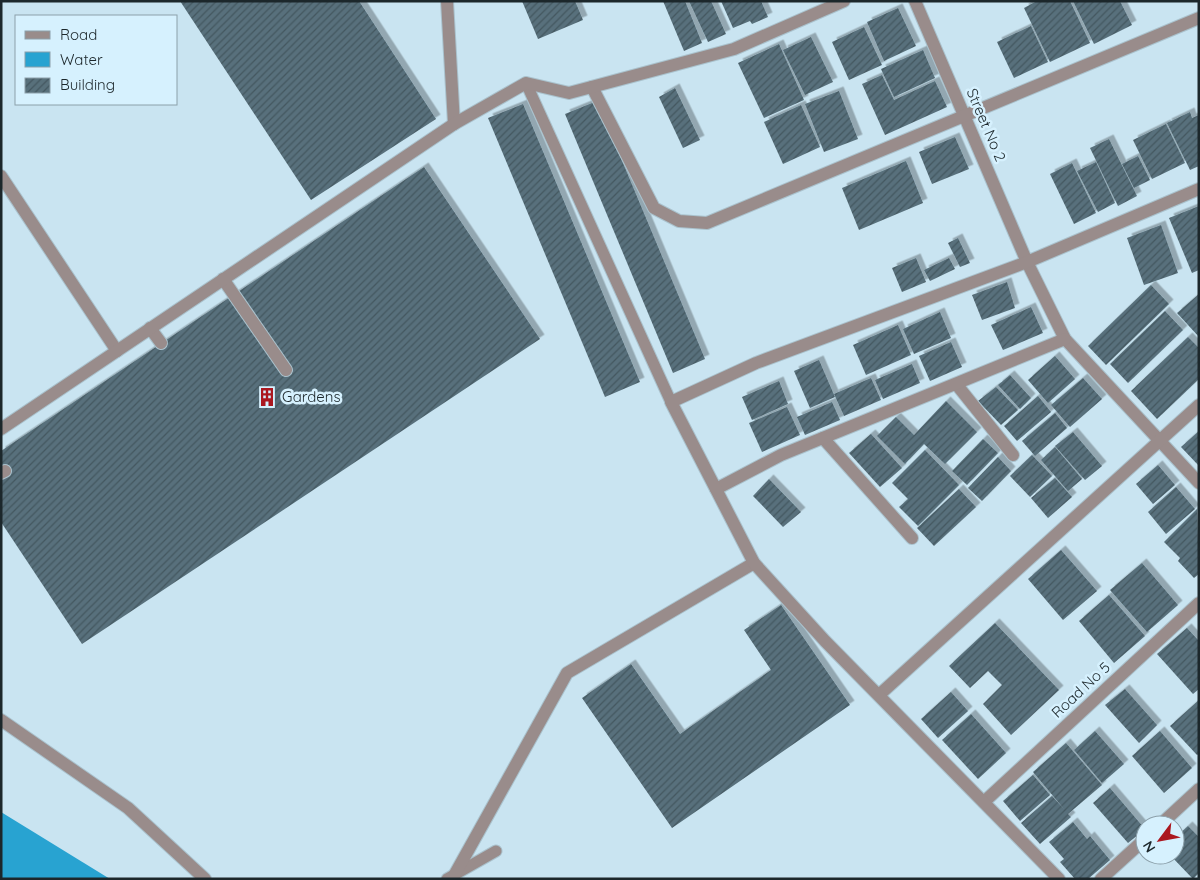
<svg xmlns="http://www.w3.org/2000/svg" width="1200" height="880" font-family="Quicksand,sans-serif">
  <defs>
    <pattern id="building-hatch" width="6" height="6" patternUnits="userSpaceOnUse" patternTransform="scale(1.25)"><rect width="6" height="6" fill="#58707b"/><path d="M-1 1l2-2M0 6l6-6M5 7l2-2" fill="none" stroke="#445760"/></pattern>
    <filter id="shadow"><feDropShadow dx="4.5" dy="-4.5" stdDeviation="0" flood-color="#0004"/></filter>
  </defs>
  <rect width="100%" height="100%" fill="#c9e4f1"/>
  <!-- water -->
  <polygon fill="#28a3d1" points="1,812 110,879 1,879"/>
  <!-- building -->
  <g fill="url(#building-hatch)" filter="url(#shadow)">
    <polygon points="180,1 359,1 436,119 311,200"/>
    <polygon points="522,1 575,1 583,20 538,39"/>
    <polygon points="663,1 685,1 702,43 684,51"/>
    <polygon points="689,1 711,1 726,34 708,42"/>
    <polygon points="721,1 761,1 768,17 752,24 750,21 733,28"/>
    <polygon points="1037,1 1070,1 1090,43 1050,62 1024,8"/>
    <polygon points="1073,1 1120,1 1132,25 1094,44"/>
    <polygon points="898,8 916,46 884,61 867,22"/>
    <polygon points="1031,26 1048,62 1014,78 997,42"/>
    <polygon points="864,27 882,65 849,80 832,42"/>
    <polygon points="811,37 833,82 805,95 783,50"/>
    <polygon points="779,44 804,100 764,118 738,63"/>
    <polygon points="923,50 935,78 894,97 881,69"/>
    <polygon points="882,75 894,100 935,81 947,107 885,135 862,84"/>
    <polygon points="675,88 700,140 683,148 659,97"/>
    <polygon points="839,91 858,139 824,152 805,104"/>
    <polygon points="597,101 705,359 673,373 565,114"/>
    <polygon points="523,104 640,382 605,397 488,118"/>
    <polygon points="801,105 820,147 783,164 764,122"/>
    <polygon points="1190,112 1192,118 1199,115 1199,166 1190,170 1167,123"/>
    <polygon points="1166,124 1185,163 1152,179 1133,140"/>
    <polygon points="955,137 969,169 932,184 919,152"/>
    <polygon points="1109,139 1137,196 1118,206 1090,148"/>
    <polygon points="1138,156 1150,180 1134,188 1122,164"/>
    <polygon points="906,161 923,203 859,230 842,188"/>
    <polygon points="1096,162 1115,203 1098,212 1077,171"/>
    <polygon points="1072,163 1096,213 1074,224 1050,174"/>
    <polygon points="424,167 540,339 82,644 1,522 1,451"/>
    <polygon points="1199,206 1199,270 1192,273 1169,218"/>
    <polygon points="1161,225 1178,273 1144,285 1127,238"/>
    <polygon points="958,238 970,263 960,267 948,243"/>
    <polygon points="916,258 926,282 902,292 892,268"/>
    <polygon points="949,258 955,269 930,281 924,270"/>
    <polygon points="1007,282 1015,308 982,320 972,295"/>
    <polygon points="1151,285 1169,304 1106,365 1088,346"/>
    <polygon points="1199,294 1199,337 1177,313"/>
    <polygon points="1031,307 1043,333 1003,350 991,325"/>
    <polygon points="1165,311 1183,330 1128,383 1110,364"/>
    <polygon points="940,312 951,338 914,354 903,329"/>
    <polygon points="898,325 911,355 866,375 853,345"/>
    <polygon points="1188,337 1199,348 1199,379 1157,419 1131,391"/>
    <polygon points="951,342 962,367 930,381 919,356"/>
    <polygon points="1055,356 1075,379 1048,403 1028,380"/>
    <polygon points="819,360 835,397 810,408 794,371"/>
    <polygon points="912,364 920,383 883,399 875,380"/>
    <polygon points="1010,375 1031,398 1020,409 998,385"/>
    <polygon points="871,378 881,400 844,416 834,394"/>
    <polygon points="1083,378 1102,399 1070,427 1051,405"/>
    <polygon points="779,381 788,404 752,420 742,397"/>
    <polygon points="996,387 1018,410 1001,425 978,401"/>
    <polygon points="1038,396 1051,412 1017,441 1004,426"/>
    <polygon points="946,401 977,432 945,464 924,444 905,464 877,436 896,417 914,435"/>
    <polygon points="832,402 840,420 805,435 797,417"/>
    <polygon points="787,407 800,435 762,452 749,423"/>
    <polygon points="1055,413 1067,428 1035,456 1022,441"/>
    <polygon points="1199,431 1199,466 1181,447"/>
    <polygon points="1073,432 1102,466 1085,480 1055,446"/>
    <polygon points="871,434 902,468 880,487 849,453"/>
    <polygon points="983,439 998,453 967,485 952,471"/>
    <polygon points="1055,447 1082,479 1068,491 1041,460"/>
    <polygon points="925,450 959,485 918,526 899,507 908,499 892,483"/>
    <polygon points="1032,455 1052,476 1030,497 1010,476"/>
    <polygon points="998,457 1011,471 982,501 968,488"/>
    <polygon points="1158,465 1175,485 1153,504 1136,484"/>
    <polygon points="1055,478 1072,497 1048,518 1031,498"/>
    <polygon points="769,479 801,512 783,527 753,496"/>
    <polygon points="1176,487 1195,509 1166,534 1148,512"/>
    <polygon points="959,489 976,507 934,546 917,528"/>
    <polygon points="1197,509 1199,574 1194,578 1178,561 1180,558 1164,542"/>
    <polygon points="1061,550 1097,591 1063,620 1028,579"/>
    <polygon points="1142,563 1178,605 1147,632 1110,590"/>
    <polygon points="1109,595 1145,636 1114,663 1079,621"/>
    <polygon points="781,605 850,705 672,828 582,698 631,664 680,734 771,670 744,630"/>
    <polygon points="995,623 1059,690 1011,735 983,704 1002,685 988,671 970,688 949,666"/>
    <polygon points="1187,628 1199,641 1199,689 1193,694 1157,654"/>
    <polygon points="1125,689 1157,725 1139,743 1105,705"/>
    <polygon points="951,692 968,711 938,738 921,719"/>
    <polygon points="1199,700 1199,754 1197,755 1170,726"/>
    <polygon points="971,714 1006,753 978,779 942,740"/>
    <polygon points="1095,731 1124,764 1102,783 1074,750"/>
    <polygon points="1160,731 1192,768 1164,793 1132,756"/>
    <polygon points="1066,743 1102,785 1068,814 1071,817 1040,844 1021,823 1052,796 1064,809 1033,772"/>
    <polygon points="1033,775 1050,795 1020,821 1003,801"/>
    <polygon points="1110,788 1145,829 1128,843 1093,803"/>
    <polygon points="1073,822 1087,839 1090,836 1110,860 1088,879 1075,879 1060,862 1064,859 1049,842"/>
    <polygon points="1188,826 1199,837 1199,873 1193,879 1170,855 1175,855 1175,838"/>
  </g>
  <g fill="none" stroke-linecap="round" stroke-linejoin="round">
    <!-- service casing -->
    <g stroke="#aac2cd" stroke-width="13">
      <g id="service">
        <polyline points="526,83 671,402"/>
        <polyline points="447,879 496,851"/>
      </g>
    </g>
    <!-- minor casing -->
    <g stroke="#aac2cd" stroke-width="14">
      <g id="minor">
        <polyline points="447,1 454,124"/>
        <polyline points="915,1 1027,262 1065,339 1199,483"/>
        <polyline points="592,87 654,208 679,221 707,223 1199,18"/>
        <polyline points="1,176 117,351"/>
        <polyline points="223,279 286,370"/>
        <polyline points="150,328 161,343"/>
        <polyline points="957,385 1013,455"/>
        <polyline points="1,429 454,124 526,83 569,93 734,49 844,1"/>
        <polyline points="823,438 912,538"/>
        <polyline points="1,473 5,471"/>
        <polyline points="716,489 781,455 1065,339"/>
        <polyline points="879,695 1199,405"/>
        <polyline points="1,720 128,808 205,879"/>
        <polyline points="985,801 1199,603"/>
        <polyline points="1160,825 1199,789"/>
        <polyline points="455,874 567,673 754,563"/>
        <polyline points="1059,879 825,641 754,563 671,402 756,363 1027,262 1199,189"/>
        <polyline points="1101,879 1145,839"/>
      </g>
    </g>
    <!-- service -->
    <use href="#service" stroke="#998c8b" stroke-width="11"/>
    <!-- minor -->
    <use href="#minor" stroke="#998c8b" stroke-width="12"/>
  </g>
  <!-- icons -->
  <defs>
    <g id="building-bare" transform="scale(1.5)"><path d="M-4-6H4V6H1V3H-1V6H-4ZM-2.5-4.3h1.7v1.8h-1.7ZM.8-4.3h1.7v1.8H.8ZM-2.5-1h1.7V.8h-1.7ZM.8-1h1.7V.8H.8Z" fill="#ab1820" stroke="#d6f1fe" stroke-width="2.5" paint-order="stroke"/></g>
  </defs>
  <g fill-rule="evenodd">
    <use href="#building-bare" x="267" y="397"/>
  </g>
  <g text-anchor="middle" stroke-width="5" stroke-linejoin="round" paint-order="stroke">
    <!-- street labels -->
    <g font-size="15" fill="#1c272b" stroke="#d6f1fe">
      <text transform="translate(986 125) rotate(67)" y="5">Street No 2</text>
      <text transform="translate(1081 690) rotate(-43)" y="5">Road No 5</text>
    </g>
    <!-- poi labels -->
    <g font-size="15" fill="#1c272b" stroke="#d6f1fe" text-anchor="start">
      <text x="282" y="402">Gardens</text>
    </g>
  </g>
  <!-- border -->
  <rect width="1200" height="880" fill="none" stroke="#1c272b" stroke-width="5"/>
  <!-- legend -->
  <rect x="15" y="15" width="162" height="90" fill="#d6f1fe" stroke="#8ca0aa"/>
  <rect x="25" y="31" width="25" height="8" fill="#998c8b" stroke="#8ca0aa"/>
  <text x="60" y="40" font-size="15" fill="#1c272b">Road</text>
  <rect x="25" y="52" width="25" height="15" fill="#28a3d1" stroke="#8ca0aa"/>
  <text x="60" y="65" font-size="15" fill="#1c272b">Water</text>
  <rect x="25" y="78" width="25" height="15" fill="url(#building-hatch)" stroke="#8ca0aa"/>
  <text x="60" y="90" font-size="15" fill="#1c272b">Building</text>
  <!-- north arrow -->
  <g transform="translate(1160 840) rotate(238)"><circle r="24" fill="#d6f1fe" stroke="#8ca0aa"/>
  <path d="M0-4L9 19L0 12L-9 19Z" fill="#ab1820"/>
  <text y="-8" font-size="14" font-weight="bold" text-anchor="middle" fill="#1c272b">N</text>
  </g>
</svg>
